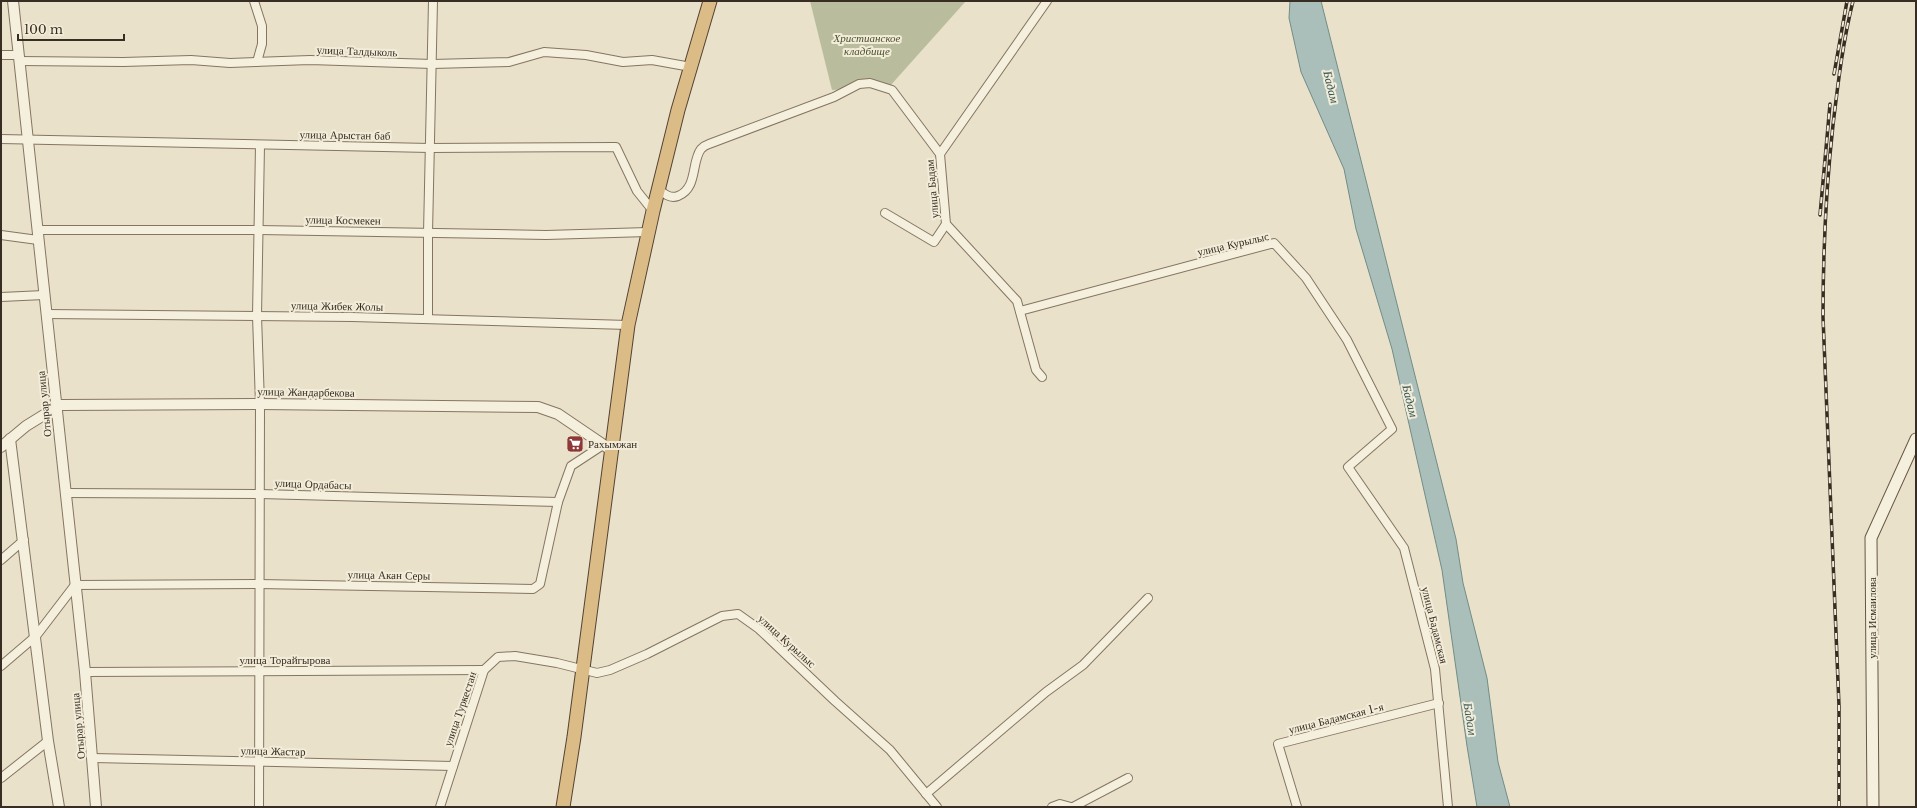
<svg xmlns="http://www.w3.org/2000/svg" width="1917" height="808" font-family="'Libre Baskerville',serif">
  <rect width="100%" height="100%" fill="#eae1ca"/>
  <!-- cemetery -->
  <polygon fill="#b9bd9d" points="810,1 966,1 890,86 832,90"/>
  <!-- water -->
  <polygon fill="#aabfb9" stroke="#718d87" points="1290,1 1321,1 1456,539 1463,583 1487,678 1498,762 1510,807 1477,807 1467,746 1442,570 1392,349 1356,229 1344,169 1301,72 1289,18"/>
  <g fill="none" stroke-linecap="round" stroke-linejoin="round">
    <!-- minor casing -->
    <g stroke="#857560" stroke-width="10">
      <g id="minor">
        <polyline points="254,1 262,26 262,44 257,62"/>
        <polyline points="1,55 19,55"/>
        <polyline points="19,61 123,62 191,60 230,63 310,60 432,64 509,62 544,52 586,55 623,62 652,60 691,67"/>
        <polyline points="1,139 430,148 616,147 637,191 653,211"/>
        <path d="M658,188c6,6 12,11 20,8 20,-8 13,-34 23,-47 2,-2 5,-4 8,-5l125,-47 25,-13 11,-1 22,7 48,64"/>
        <polyline points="885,213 934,242 946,224"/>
        <polyline points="37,230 259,230 546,235 648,232"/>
        <polyline points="1,235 38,240"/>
        <polyline points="1,297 44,295"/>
        <polyline points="1020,311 1274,243 1306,278 1347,340 1392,429 1348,467 1404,548 1435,669 1448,807"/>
        <polyline points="46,314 352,317 628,325"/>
        <polyline points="428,319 428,233 433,1"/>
        <polyline points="1042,377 1036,370 1017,301 946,224 940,154 1047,1"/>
        <polyline points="67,493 260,494 558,502"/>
        <polyline points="1,560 24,540"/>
        <polyline points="1,666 36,636 75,585 259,584 533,589 540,584 558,502 571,466 603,445"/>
        <polyline points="85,672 484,670"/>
        <polyline points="93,758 453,766"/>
        <polyline points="1,778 48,741"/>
        <polyline points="926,794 1046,692 1083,665 1148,598"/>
        <polyline points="259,807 260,404 257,316 260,145"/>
        <polyline points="440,807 484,670 498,657 515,656 557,663 597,673 610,670 647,654 722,616 738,614 759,629 835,701 890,750 937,807"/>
        <polyline points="1052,807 1060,804 1071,807"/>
        <polyline points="1073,807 1128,778"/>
        <polyline points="1297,807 1278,744 1439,703"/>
      </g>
    </g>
    <!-- tertiary casing -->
    <g stroke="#857560" stroke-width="12">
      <g id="tertiary">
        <polyline points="13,1 85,672 96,807"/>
        <polyline points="10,439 48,741 59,807"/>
        <polyline points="1,447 26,426 60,405 260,404 538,407 558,414 611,450"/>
      </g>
    </g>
    <!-- secondary casing -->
    <g stroke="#675643" stroke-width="13">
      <polyline id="secondary" points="1873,807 1871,538 1916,439"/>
    </g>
    <!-- trunk casing -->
    <g stroke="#534334" stroke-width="15">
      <polyline id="trunk" points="563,807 574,737 628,325 653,211 678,110 710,1"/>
    </g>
    <!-- minor -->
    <use href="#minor" stroke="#f5efdd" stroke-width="8"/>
    <!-- tertiary -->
    <use href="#tertiary" stroke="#f5efdd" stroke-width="10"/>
    <!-- secondary -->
    <use href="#secondary" stroke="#f5efdd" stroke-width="11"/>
    <!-- trunk -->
    <use href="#trunk" stroke="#dbbc86" stroke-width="13"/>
    <!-- rail casing -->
    <g stroke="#372d22" stroke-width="3.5">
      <g id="rail">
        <polyline points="1834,74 1847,1"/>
        <polyline points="1820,215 1830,104"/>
        <path d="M1839,807v-101l-16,-389c0,-65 3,-129 10,-192 5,-42 10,-84 20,-124"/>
      </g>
    </g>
    <!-- rail -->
    <use href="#rail" stroke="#f2ecd9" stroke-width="2" stroke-dasharray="6" stroke-linecap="butt"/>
  </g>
  <!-- icons -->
  <defs>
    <g id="supermarket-square" transform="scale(0.9)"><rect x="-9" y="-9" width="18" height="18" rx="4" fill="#8d3937" stroke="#f2ecd9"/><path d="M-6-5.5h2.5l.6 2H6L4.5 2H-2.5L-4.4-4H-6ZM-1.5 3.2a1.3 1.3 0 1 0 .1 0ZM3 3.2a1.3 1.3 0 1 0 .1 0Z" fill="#fff"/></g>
  </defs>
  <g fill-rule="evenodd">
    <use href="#supermarket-square" x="575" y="444"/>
  </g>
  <g text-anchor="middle" stroke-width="4" stroke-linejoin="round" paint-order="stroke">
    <!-- park labels -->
    <g font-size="11" font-style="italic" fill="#47512b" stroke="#f2ecd9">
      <text x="867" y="42">Христианское<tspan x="867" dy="13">кладбище</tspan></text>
    </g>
    <!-- street labels -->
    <g font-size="11" fill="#372d22" stroke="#f2ecd9">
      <text transform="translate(357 51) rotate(2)" y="4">улица Талдыколь</text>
      <text transform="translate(345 135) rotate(1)" y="4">улица Арыстан баб</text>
      <text transform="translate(932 189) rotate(-95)" y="4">улица Бадам</text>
      <text transform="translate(343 220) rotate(1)" y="4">улица Космекен</text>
      <text transform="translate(1233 244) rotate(-13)" y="4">улица Курылыс</text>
      <text transform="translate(337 306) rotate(1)" y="4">улица Жибек Жолы</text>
      <text transform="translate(306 392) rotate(1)" y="4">улица Жандарбекова</text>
      <text transform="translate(44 404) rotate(-96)" y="4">Отырар улица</text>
      <text transform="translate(313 484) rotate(2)" y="4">улица Ордабасы</text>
      <text transform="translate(389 575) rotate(1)" y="4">улица Акан Серы</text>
      <text transform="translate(1872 618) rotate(-90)" y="4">улица Исмаилова</text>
      <text transform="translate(1435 625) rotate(76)" y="4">улица Бадамская</text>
      <text transform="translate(787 641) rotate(42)" y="4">улица Курылыс</text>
      <text x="285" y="664">улица Торайгырова</text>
      <text transform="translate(460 709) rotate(-71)" y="4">улица Туркестан</text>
      <text transform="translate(1336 718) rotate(-14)" y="4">улица Бадамская 1-я</text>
      <text transform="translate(78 726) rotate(-95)" y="4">Отырар улица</text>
      <text transform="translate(273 751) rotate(1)" y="4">улица Жастар</text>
    </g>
    <!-- poi labels -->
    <g font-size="11" fill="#372d22" stroke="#f2ecd9" text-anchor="start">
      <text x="588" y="448">Рахымжан</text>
    </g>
    <!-- water labels -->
    <g font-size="12" font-style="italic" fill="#335554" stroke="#f2ecd9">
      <text transform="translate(1331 87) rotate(76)" y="4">Бадам</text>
      <text transform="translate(1410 401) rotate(76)" y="4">Бадам</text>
      <text transform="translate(1470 719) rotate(81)" y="4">Бадам</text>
    </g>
  </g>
  <!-- border -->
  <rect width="1917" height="808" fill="none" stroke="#372d22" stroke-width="4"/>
  <!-- scale -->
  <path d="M18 34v6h106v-6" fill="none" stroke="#372d22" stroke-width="2"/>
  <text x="24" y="34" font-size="12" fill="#372d22" stroke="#f2ecd9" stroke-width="3" paint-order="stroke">100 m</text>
</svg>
